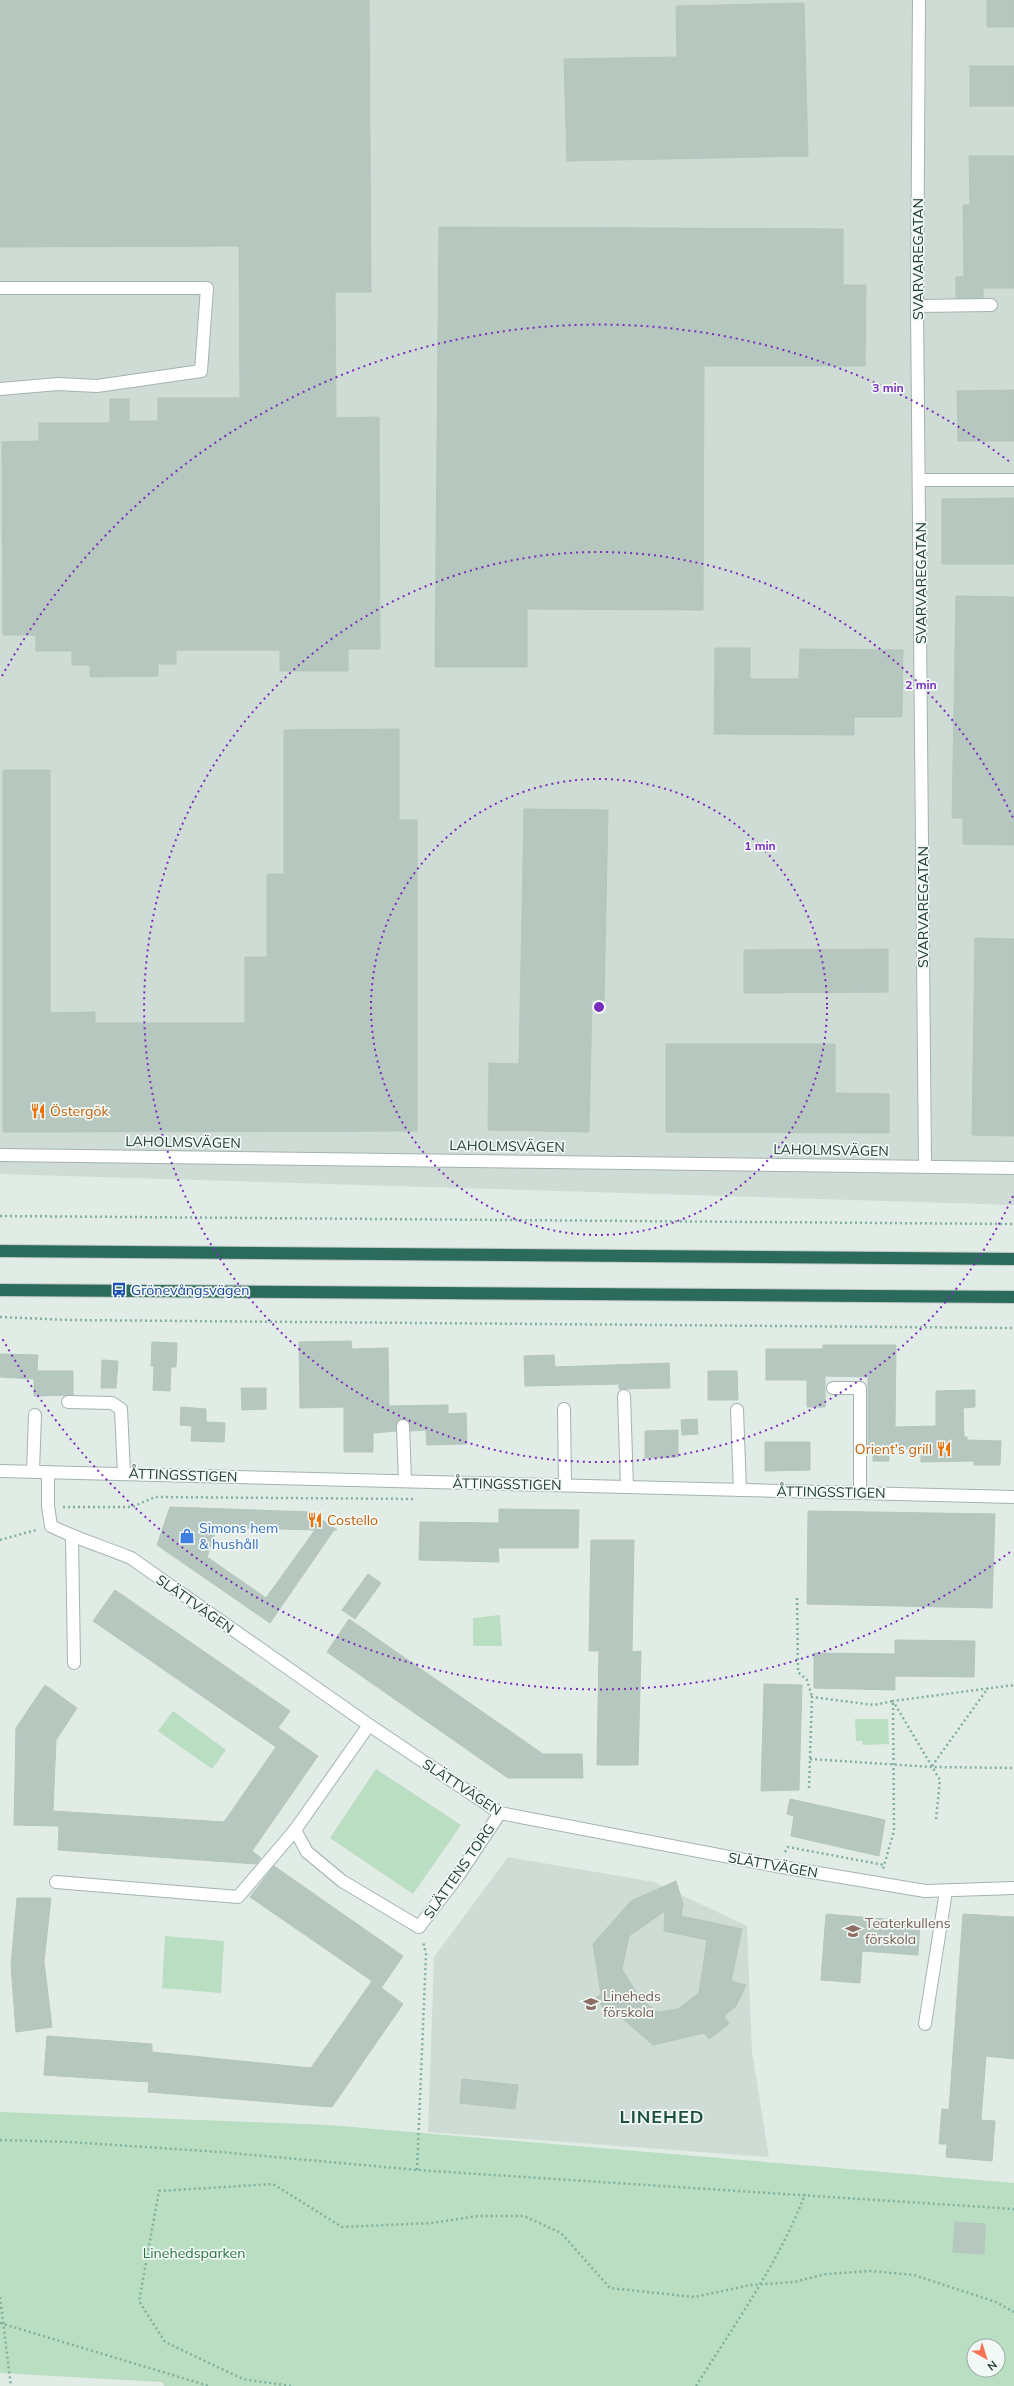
<svg xmlns="http://www.w3.org/2000/svg" width="1014" height="2386" font-family="Mulish,sans-serif">
  <rect width="100%" height="100%" fill="#e1ece6"/>
  <!-- built -->
  <g fill="#cfdcd5">
    <polygon points="0,0 1014,0 1014,1205 0,1174"/>
    <polygon points="508,1857 654,1882 747,1926 752,2052 769,2157 428,2132 434,1957"/>
  </g>
  <!-- green -->
  <g fill="#b9dec1" fill-rule="evenodd">
    <polygon points="500,1615 502,1646 473,1646 473,1618"/>
    <polygon points="173,1711 226,1750 212,1769 158,1731"/>
    <polygon points="855,1719 888,1719 889,1744 863,1745 862,1741 856,1741"/>
    <polygon points="376,1769 461,1825 413,1894 330,1838"/>
    <polygon points="165,1936 224,1941 221,1993 162,1988"/>
    <path d="M0,2112l328,13 686,58v203h-850l-1,-4 -163,-9zM974,2346h24v24h-24z"/>
  </g>
  <!-- building -->
  <g fill="#b6c7bf" stroke="#b3c6bd" fill-rule="evenodd">
    <polygon points="0,0 369,0 371,292 335,292 336,418 379,417 380,649 348,649 348,671 280,671 280,650 176,650 176,664 158,664 158,676 90,677 90,665 72,665 72,651 36,651 36,635 3,635 2,442 39,441 39,423 110,423 110,399 129,399 129,421 158,421 158,398 240,398 239,246 0,247"/>
    <rect x="987" y="0" width="27" height="27"/>
    <polygon points="804,3 808,156 567,161 564,59 677,57 676,6"/>
    <rect x="970" y="66" width="44" height="40"/>
    <polygon points="969,156 1014,156 1014,288 983,288 983,298 956,298 956,277 964,277 963,205 970,205"/>
    <polygon points="439,227 843,229 843,285 866,285 865,366 704,366 703,610 527,609 527,667 435,667"/>
    <polygon points="1014,390 1014,441 958,441 957,391"/>
    <polygon points="1014,498 1014,564 942,564 942,499"/>
    <polygon points="956,596 1014,597 1014,845 963,844 963,818 952,818"/>
    <polygon points="715,648 750,648 750,679 799,679 800,649 903,650 902,717 854,717 854,735 714,734"/>
    <polygon points="399,729 399,820 417,820 417,1131 3,1132 3,770 50,770 50,1013 95,1012 95,1023 245,1023 245,957 267,957 267,874 284,874 284,730"/>
    <polygon points="524,809 608,810 604,1001 592,1000 589,1132 488,1130 489,1063 519,1064"/>
    <polygon points="975,938 1014,939 1014,1136 972,1135"/>
    <polygon points="888,949 888,992 744,993 744,950"/>
    <polygon points="666,1044 835,1044 835,1093 889,1094 889,1133 666,1132"/>
    <polygon points="351,1341 352,1349 388,1348 389,1406 448,1405 448,1414 466,1413 467,1444 427,1445 426,1430 411,1431 409,1422 402,1419 397,1422 396,1431 373,1433 373,1452 344,1452 344,1407 300,1408 299,1342"/>
    <polygon points="152,1342 177,1343 176,1367 171,1367 170,1391 153,1390 154,1366 151,1366"/>
    <polygon points="823,1345 896,1345 895,1427 936,1426 936,1391 975,1390 975,1407 963,1408 964,1437 967,1437 967,1440 1001,1441 1000,1465 974,1465 974,1461 921,1462 921,1449 889,1448 889,1461 873,1461 873,1448 868,1448 868,1377 825,1376 825,1407 807,1407 807,1380 766,1380 766,1349 823,1349"/>
    <polygon points="0,1354 38,1355 37,1371 73,1371 73,1395 34,1396 34,1379 0,1377"/>
    <polygon points="554,1355 555,1367 669,1363 670,1388 619,1389 619,1384 525,1386 524,1356"/>
    <polygon points="102,1360 118,1361 116,1388 101,1388"/>
    <polygon points="708,1371 737,1371 738,1400 708,1400"/>
    <polygon points="241,1388 266,1388 266,1409 242,1410"/>
    <polygon points="181,1407 206,1409 206,1422 225,1423 224,1442 191,1441 192,1426 180,1425"/>
    <polygon points="697,1419 698,1434 682,1435 681,1420"/>
    <polygon points="678,1430 678,1457 645,1458 645,1431"/>
    <polygon points="765,1442 810,1442 810,1470 765,1471"/>
    <path d="M170,1507l140,5 27,18h-3l-64,93 -113,-78zM217,1527l30,1 68,2 -49,68 -59,-41z"/>
    <polygon points="499,1509 579,1510 578,1548 498,1548 499,1562 419,1560 420,1522 499,1523"/>
    <polygon points="808,1511 995,1514 992,1608 807,1604"/>
    <polygon points="591,1540 634,1540 632,1652 641,1651 638,1765 597,1765 599,1651 589,1651"/>
    <polygon points="368,1574 381,1583 355,1619 342,1610"/>
    <polygon points="115,1590 290,1711 278,1728 318,1756 252,1851 261,1858 256,1864 58,1850 59,1826 14,1825 16,1728 45,1685 77,1708 56,1740 53,1811 224,1822 276,1747 93,1621"/>
    <polygon points="349,1619 543,1754 582,1754 583,1778 508,1778 327,1652"/>
    <polygon points="895,1640 975,1641 974,1677 895,1676 895,1690 814,1688 814,1653 895,1654"/>
    <polygon points="764,1684 802,1685 799,1790 761,1791"/>
    <polygon points="790,1799 885,1820 879,1856 791,1836 794,1816 787,1814"/>
    <polygon points="274,1866 403,1956 381,1988 379,1986 403,2004 332,2107 148,2092 149,2082 44,2075 47,2036 152,2044 152,2052 311,2068 372,1981 250,1897"/>
    <path d="M676,1881l7,23 -2,12 61,13 -11,52 15,4 -10,21 -12,10 5,8 -20,15 -5,-6 -51,12 -38,-33 -6,4 -13,-18 5,-4 -8,-50 38,-43zM665,1911l-1,20 43,9 -8,53 -21,16 -20,3 -17,-12 -19,-31 7,-33z"/>
    <polygon points="17,1898 51,1898 44,1962 52,2027 16,2032 11,1965"/>
    <polygon points="826,1914 920,1922 918,1955 862,1951 860,1983 821,1980"/>
    <polygon points="963,1914 1014,1917 1014,2059 986,2056 981,2120 995,2121 992,2161 946,2157 947,2144 939,2144 942,2109 949,2110"/>
    <polygon points="462,2079 518,2085 515,2109 460,2103"/>
    <polygon points="955,2222 985,2224 984,2254 953,2252"/>
  </g>
  <g fill="none" stroke-linecap="round" stroke-linejoin="round">
    <!-- minor casing -->
    <g stroke="#a3b4ad" stroke-width="14">
      <g id="minor">
        <polyline points="919,0 917,306 925,1166"/>
        <polyline points="0,288 207,288 201,371 97,386 58,384 0,389"/>
        <polyline points="917,306 991,305"/>
        <polyline points="920,480 1014,480"/>
        <polyline points="0,1155 1014,1168"/>
        <polyline points="833,1388 860,1388 860,1493"/>
        <polyline points="624,1396 627,1487"/>
        <polyline points="68,1402 112,1403 121,1409 124,1474"/>
        <polyline points="564,1409 565,1485"/>
        <polyline points="737,1410 740,1490"/>
        <polyline points="403,1426 405,1481"/>
        <polyline points="0,1471 1014,1497"/>
        <polyline points="33,1471 35,1415"/>
        <path d="M48,1472v34l3,20c26,13 53,21 80,32l238,167 131,88 276,53 149,25 89,-3"/>
        <polyline points="72,1537 74,1663"/>
        <polyline points="369,1725 295,1830 307,1852 342,1881 419,1927 458,1876 500,1813"/>
        <polyline points="56,1882 238,1897 295,1830"/>
        <polyline points="925,2024 946,1891"/>
      </g>
    </g>
    <!-- highway casing -->
    <g stroke="#c1c9c6" stroke-width="14">
      <g id="highway">
        <polyline points="0,1251 1014,1259"/>
        <polyline points="0,1290 1014,1297"/>
      </g>
    </g>
    <!-- path -->
    <g stroke="#80b19f" stroke-width="2.5" stroke-dasharray="2 3" stroke-linecap="butt">
      <polyline points="0,1216 1014,1224"/>
      <polyline points="0,1317 69,1320 1014,1328"/>
      <polyline points="63,1507 132,1507 155,1497 414,1499"/>
      <polyline points="0,1540 36,1530"/>
      <polyline points="797,1598 798,1672 807,1680 812,1697"/>
      <polyline points="810,1759 932,1767 1014,1768"/>
      <polyline points="932,1766 988,1688"/>
      <polyline points="809,1788 812,1697 874,1705 893,1701 894,1831 883,1869"/>
      <polyline points="936,1819 940,1780 893,1701 1014,1685"/>
      <polyline points="785,1852 788,1847 884,1865"/>
      <polyline points="0,2140 70,2142 220,2152 417,2170 1014,2209"/>
      <polyline points="417,2170 426,1954 423,1941"/>
      <polyline points="0,2297 11,2386"/>
      <polyline points="0,2323 209,2386"/>
      <polyline points="291,2386 243,2379 165,2342 139,2301 159,2191 273,2184 342,2227 432,2223 478,2216 524,2216 561,2233 610,2288 694,2297 751,2285 794,2282 826,2274 871,2271 914,2275 996,2302 1014,2312"/>
      <path d="M696,2386c37,-59 85,-127 109,-192"/>
    </g>
    <!-- minor -->
    <use href="#minor" stroke="#fff" stroke-width="12"/>
    <!-- highway -->
    <use href="#highway" stroke="#2b6b5b" stroke-width="12"/>
  </g>
  <!-- distance rings -->
  <g fill="none" stroke="#7b2cbf" stroke-width="2" stroke-dasharray="2 4">
    <circle cx="599" cy="1007" r="228"/>
    <path d="M1013 1196A455 455 0 1 1 1013 818"/>
    <path d="M1010 1552A683 683 0 0 1 2 1338M2 676A683 683 0 0 1 1010 462"/>
  </g>
  <!-- icons -->
  <defs>
    <g id="restaurant-bare" transform="scale(1.2)"><path d="M-5-6h1v4h1v-4h1v4h1v-4h1v5L-1.5 .5V6h-2V.5L-5-1ZM5-6V6H3V1.5H1.5Q1.5-4 5-6Z" fill="#e8710a" stroke="#f1f8f5" stroke-width="2.5" paint-order="stroke"/></g>
    <g id="bus-bare" transform="scale(1.2)"><path d="M-5-6H5V4H4V6H2V4H-2V6H-4V4H-5ZM-3.5-4V0h7V-4ZM-3.5 1.2v1.5H-2V1.2ZM2 1.2v1.5H3.5V1.2Z" fill="#1a4fb4" stroke="#f1f8f5" stroke-width="2.5" paint-order="stroke"/></g>
    <g id="shop-bare" transform="scale(1.2)"><path d="M-5-2.5h2.3a2.7 3.5 0 0 1 5.4 0H5L5.5 6h-11ZM-1.5-2.5h3a1.5 2.3 0 0 0-3 0Z" fill="#3f7fe0" stroke="#f1f8f5" stroke-width="2.5" paint-order="stroke"/></g>
    <g id="school-bare" transform="scale(1.2)"><path d="M0-5L7-2L0 1L-7-2ZM-4 1L0 2.5L4 1V4Q0 6-4 4Z" fill="#8d6e63" stroke="#f1f8f5" stroke-width="2.5" paint-order="stroke"/></g>
  </defs>
  <g fill-rule="evenodd">
    <use href="#restaurant-bare" x="38" y="1111"/>
    <use href="#bus-bare" x="119" y="1290"/>
    <use href="#restaurant-bare" x="944" y="1449"/>
    <use href="#restaurant-bare" x="315" y="1520"/>
    <use href="#shop-bare" x="187" y="1536"/>
    <use href="#school-bare" x="853" y="1931"/>
    <use href="#school-bare" x="591" y="2004"/>
  </g>
  <g text-anchor="middle" stroke-width="3.5" stroke-linejoin="round" paint-order="stroke">
    <!-- street labels -->
    <g font-size="14" fill="#203d34" stroke="#f1f8f5">
      <text transform="translate(918 259) rotate(-90)" y="5">SVARVAREGATAN</text>
      <text transform="translate(921 583) rotate(-90)" y="5">SVARVAREGATAN</text>
      <text transform="translate(923 907) rotate(-90)" y="5">SVARVAREGATAN</text>
      <text transform="translate(183 1142) rotate(1)" y="5">LAHOLMSVÄGEN</text>
      <text transform="translate(507 1146) rotate(1)" y="5">LAHOLMSVÄGEN</text>
      <text transform="translate(831 1150) rotate(1)" y="5">LAHOLMSVÄGEN</text>
      <text transform="translate(183 1475) rotate(2)" y="5">ÅTTINGSSTIGEN</text>
      <text transform="translate(507 1484) rotate(1)" y="5">ÅTTINGSSTIGEN</text>
      <text transform="translate(831 1492) rotate(1)" y="5">ÅTTINGSSTIGEN</text>
      <text transform="translate(195 1604) rotate(35)" y="5">SLÄTTVÄGEN</text>
      <text transform="translate(462 1787) rotate(33)" y="5">SLÄTTVÄGEN</text>
      <text transform="translate(773 1865) rotate(10)" y="5">SLÄTTVÄGEN</text>
      <text transform="translate(459 1871) rotate(-55)" y="5">SLÄTTENS TORG</text>
    </g>
    <!-- food labels -->
    <g font-size="14" fill="#c56008" stroke="#f1f8f5" text-anchor="start">
      <text x="50" y="1116">Östergök</text>
      <text x="932" y="1454" text-anchor="end">Orient's grill</text>
      <text x="327" y="1525">Costello</text>
    </g>
    <!-- transit labels -->
    <g font-size="14" fill="#164399" stroke="#f1f8f5" text-anchor="start">
      <text x="131" y="1295">Grönevångsvägen</text>
    </g>
    <!-- shop labels -->
    <g font-size="14" fill="#366cbe" stroke="#f1f8f5" text-anchor="start">
      <text x="199" y="1533">Simons hem<tspan x="199" dy="16">&amp; hushåll</tspan></text>
    </g>
    <!-- education labels -->
    <g font-size="14" fill="#785e54" stroke="#f1f8f5" text-anchor="start">
      <text x="865" y="1928">Teaterkullens<tspan x="865" dy="16">förskola</tspan></text>
      <text x="603" y="2001">Lineheds<tspan x="603" dy="16">förskola</tspan></text>
    </g>
    <!-- park labels -->
    <g font-size="14" fill="#297643" stroke="#f1f8f5">
      <text x="194" y="2258">Linehedsparken</text>
    </g>
    <!-- district labels -->
    <g font-size="18" font-weight="bold" letter-spacing="1" fill="#1b5041" stroke="#f1f8f5">
      <text x="662" y="2123">LINEHED</text>
    </g>
  </g>
  <circle cx="599" cy="1007" r="6" fill="#7b2cbf" stroke="#f1f8f5" stroke-width="2"/>
  <g font-size="12" text-anchor="middle" font-weight="bold" fill="#7b2cbf" stroke="#f1f8f5" stroke-width="3.5" stroke-linejoin="round" paint-order="stroke">
    <text x="888" y="392">3 min</text>
    <text x="921" y="689">2 min</text>
    <text x="760" y="850">1 min</text>
  </g>
  <!-- north arrow -->
  <g transform="translate(986 2358) rotate(141)"><circle r="19" fill="#f1f8f5" stroke="#9dada8"/>
  <path d="M0-3L7 15L0 10L-7 15Z" fill="#f87353"/>
  <text y="-6" font-size="11" font-weight="bold" text-anchor="middle" fill="#203d34">N</text>
  </g>
</svg>
